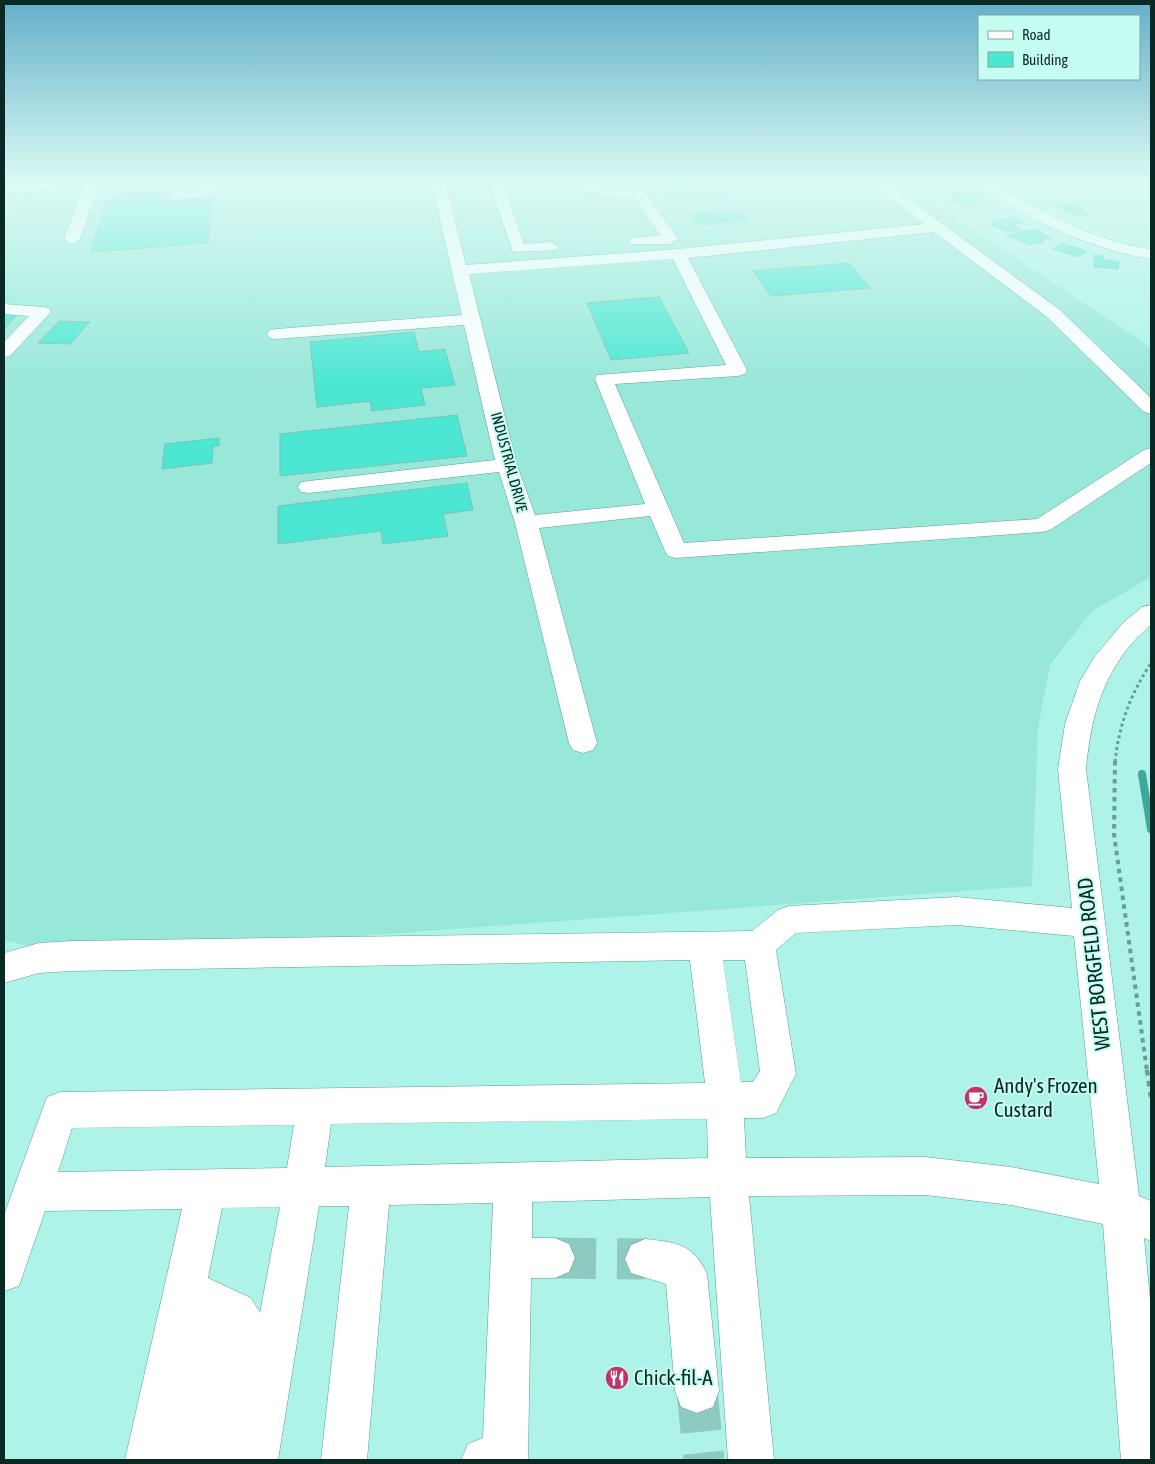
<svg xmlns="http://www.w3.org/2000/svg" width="1155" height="1464" font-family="'Asap Condensed',sans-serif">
  <rect width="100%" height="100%" fill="#adf3e7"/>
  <!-- built -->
  <polygon fill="#98e8da" points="4,180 899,180 1151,348 1151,577 1092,611 1050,665 1038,728 1032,886 75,957 4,940 4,222 24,201 4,202"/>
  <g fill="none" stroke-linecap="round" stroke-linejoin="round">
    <!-- stream -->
    <polyline stroke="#3fa89a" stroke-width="8" points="1142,774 1151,829"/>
  </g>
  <!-- building -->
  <g fill="#4be7d2" stroke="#7dc1b5">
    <polygon points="601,180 641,180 622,187"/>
    <polygon points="672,180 760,180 678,188"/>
    <polygon points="1004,180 1026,180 1031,183 1010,183"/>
    <polygon points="956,182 964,187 955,188 962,193 949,195 934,186"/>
    <polygon points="718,185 726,193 674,198 667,190"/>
    <polygon points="164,191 162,202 212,198 208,243 91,252 106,200 117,199 119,194"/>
    <polygon points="974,193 983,198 972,199 980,204 966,206 949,199 953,199 949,196"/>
    <polygon points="1062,202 1070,206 1078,205 1085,209 1080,210 1091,215 1078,217 1050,204"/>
    <polygon points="739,210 749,220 698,225 690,214"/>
    <polygon points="1015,217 1024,222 1012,225 1021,230 1009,232 990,225 994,224 990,222"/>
    <polygon points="1036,229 1051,238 1040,240 1044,242 1030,245 1007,235"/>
    <polygon points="1061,244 1071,246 1087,251 1078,257 1053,249"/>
    <polygon points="1094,255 1103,256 1103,259 1119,262 1118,269 1094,267"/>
    <polygon points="849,263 870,288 771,296 753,271"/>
    <polygon points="659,297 689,353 611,360 587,303"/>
    <polygon points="4,314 17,315 4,329"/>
    <polygon points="59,321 90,322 70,344 38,343"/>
    <polygon points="414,332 419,352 445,349 455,385 421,388 425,405 372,411 370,401 317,407 310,342"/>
    <polygon points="457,415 467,456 280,476 280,434"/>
    <polygon points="219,438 219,446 213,446 212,463 162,469 165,444"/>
    <polygon points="467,483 473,510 443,514 448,536 383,544 381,531 278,544 278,506"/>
  </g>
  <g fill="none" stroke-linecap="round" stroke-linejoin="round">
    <!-- minor-tunnel -->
    <g stroke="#8dcbc0" stroke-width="41" stroke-dasharray="41 21" stroke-linecap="butt">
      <polyline points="555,1258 645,1259"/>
      <polyline points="697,1391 704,1460"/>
    </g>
    <!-- minor casing -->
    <g stroke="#5a9e93" stroke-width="1">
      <g id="minor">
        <polygon points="75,180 134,180 127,184 98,187 80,239 72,244 64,239 83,188 4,194 4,186"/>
        <polygon points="204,180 218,180 216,190 211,196 174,200 167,196 174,192 202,189"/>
        <path d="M431,180h14l21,85 212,-16 246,-25 -57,-44h16l177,130 91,88v16l-7,-2 -96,-94 -114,-86 -246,26 59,112 -2,4 -7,2 -123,8 69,159 353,-24 107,-69 7,-2v15l-101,67 -8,2 -366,26 -8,-2 -3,-5 -15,-35 -111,12 58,215 -4,7 -10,3 -10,-3 -4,-7 -54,-220 -16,-51 -190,21 -8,-1 -3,-5 3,-5 8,-1 186,-21 -31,-135 -188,14 -6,-1 -3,-4 3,-4 6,-1 186,-14zM673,259l53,106 -129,10 -2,4 50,125 -110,11 -18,-50 -48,-191z"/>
        <polygon points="488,180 502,180 524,244 551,242 559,247 556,250 513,252"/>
        <polygon points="549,180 574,180 619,191 644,191 678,239 670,244 631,244 628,241 631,238 660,235 635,198 619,199 551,183"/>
        <path d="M970,180h17l58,33 42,19 40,13 24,4v10c-56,-9 -104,-32 -152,-60 -9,-6 -23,-11 -29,-19z"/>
        <polygon points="4,304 43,307 49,308 51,312 10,356 4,357 4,342 29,316 4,314"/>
        <path d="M1151,605v20c-45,37 -60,88 -65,144l53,427 12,5v40l-7,-3 7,71v151h-30l-18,-236 -92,-19 -86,-10 -176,1 25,264h-46l-18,-263 -178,5v36h23l14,6 6,14 -6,14 -14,6h-24l-3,182h-67l7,-16 15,-6 10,-235 -104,2 -22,255h-46l28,-254h-30l-41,254h-153l57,-251 -137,2 -26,75 -15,5v-76l43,-118 13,-5 645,-9 -15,-123 -618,11 -33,2 -35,10v-30l35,-10 33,-2 680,-10 26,-21 11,-4 168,-9 115,11 -14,-139 7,-45 15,-43 15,-25 29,-34 18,-15zM957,925l117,11 25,248 -88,-17 -86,-10 -179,1 -2,-40h19l13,-5 20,-39 -20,-124 20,-17zM723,960h22l15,111 -7,11h-12zM707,1119l1,39 -383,9 6,-43zM294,1125l-7,43 -229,4 14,-44zM280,1207l-20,106 -9,-15 -43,-20 14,-70z"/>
        <path d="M645,1239c30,3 49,5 62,35l12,117 -6,16 -16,6 -16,-6 -6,-16 -9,-107 -35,-11 -6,-14 6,-14z"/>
      </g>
    </g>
    <!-- path-far2 -->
    <path stroke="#699e95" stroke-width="3" stroke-dasharray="3 3" stroke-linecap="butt" d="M1115,762c4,-37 15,-67 36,-99"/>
    <!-- path-far1 -->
    <polyline stroke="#699e95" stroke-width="4" stroke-dasharray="4.5 4.5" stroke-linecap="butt" points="1115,761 1114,834 1147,1071"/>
    <!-- path -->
    <polyline stroke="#699e95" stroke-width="4.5" stroke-dasharray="5.5 5.5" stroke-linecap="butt" points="1147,1070 1151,1097"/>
    <!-- minor -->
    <use href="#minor" fill="#fff" fill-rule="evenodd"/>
  </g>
  <!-- sky -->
  <linearGradient id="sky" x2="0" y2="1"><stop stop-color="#64afc9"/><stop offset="0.47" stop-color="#dafaf4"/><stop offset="1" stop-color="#dafaf4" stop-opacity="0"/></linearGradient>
  <rect width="1155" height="385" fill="url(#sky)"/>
  <!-- icons -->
  <defs>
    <g id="cafe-disc" transform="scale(1.25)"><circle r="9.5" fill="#c03569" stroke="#c6fdf3"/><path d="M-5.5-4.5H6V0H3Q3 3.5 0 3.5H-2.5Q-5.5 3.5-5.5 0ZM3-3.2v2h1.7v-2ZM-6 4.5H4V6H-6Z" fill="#fff"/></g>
    <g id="restaurant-disc" transform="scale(1.25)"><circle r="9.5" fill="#c03569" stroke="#c6fdf3"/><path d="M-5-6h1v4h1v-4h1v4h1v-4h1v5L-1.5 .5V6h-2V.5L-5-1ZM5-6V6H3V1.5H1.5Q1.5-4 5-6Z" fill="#fff"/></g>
  </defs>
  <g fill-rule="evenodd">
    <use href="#cafe-disc" x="976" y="1098"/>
    <use href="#restaurant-disc" x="617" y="1378"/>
  </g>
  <g text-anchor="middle" stroke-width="4" stroke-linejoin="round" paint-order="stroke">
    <!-- far-street labels -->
    <g font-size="15" fill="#0b2924" stroke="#c6fdf3">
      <text transform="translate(509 462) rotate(75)" y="5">INDUSTRIAL DRIVE</text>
    </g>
    <!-- near-street labels -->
    <g font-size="21" fill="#0b2924" stroke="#c6fdf3">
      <text transform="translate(1094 964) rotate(-96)" y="7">WEST BORGFELD ROAD</text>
    </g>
    <!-- near-poi labels -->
    <g font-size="21" fill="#0b2924" stroke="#c6fdf3" text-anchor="start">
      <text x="994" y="1093">Andy's Frozen<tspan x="994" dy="24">Custard</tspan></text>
      <text x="634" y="1385">Chick-fil-A</text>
    </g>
  </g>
  <!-- border -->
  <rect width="1155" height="1464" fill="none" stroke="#0b2924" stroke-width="10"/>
  <!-- legend -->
  <rect x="978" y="15" width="162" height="65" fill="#c6fdf3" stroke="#7ba8a0"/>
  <rect x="988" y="31" width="25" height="8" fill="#ffffff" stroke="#7ba8a0"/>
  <text x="1022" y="40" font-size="15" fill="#0b2924">Road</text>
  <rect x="988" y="52" width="25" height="15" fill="#4be7d2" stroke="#7ba8a0"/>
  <text x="1022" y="65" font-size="15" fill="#0b2924">Building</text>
</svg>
